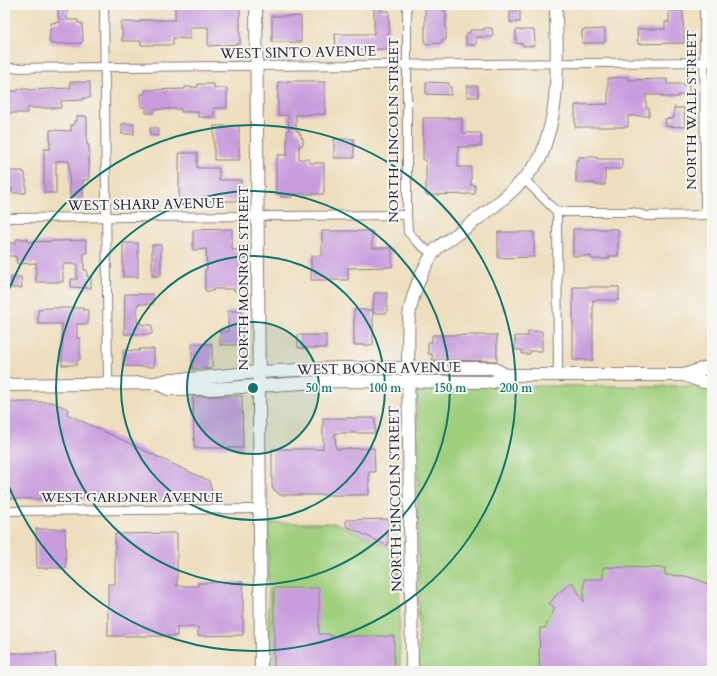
<svg xmlns="http://www.w3.org/2000/svg" width="717" height="676" font-family="Cardo,serif">
  <rect width="100%" height="100%" fill="#f6f6f2"/>
  <filter id="ink" filterUnits="userSpaceOnUse"><feTurbulence type="fractalNoise" baseFrequency=".025" numOctaves="2"/><feDisplacementMap in="SourceGraphic" scale="8" xChannelSelector="R" yChannelSelector="G"/><feConvolveMatrix kernelMatrix="1 2 1 2 8 2 1 2 1" color-interpolation-filters="sRGB"/></filter>
  <filter id="wash" filterUnits="userSpaceOnUse"><feTurbulence type="fractalNoise" baseFrequency=".012" numOctaves="4" result="noise"/><feDisplacementMap in="SourceGraphic" scale="16" xChannelSelector="R" yChannelSelector="G"/><feGaussianBlur stdDeviation="0.9" result="paint"/><feColorMatrix in="noise" values="0 0 0 0 0 0 0 0 0 0 0 0 0 0 0 0 0 1.4 0 .05"/><feComposite in="paint" operator="in"/></filter>
  <g filter="url(#wash)">
    <rect width="100%" height="100%" fill="#eedebd"/>
    <!-- green -->
    <g fill="#a0d07e" stroke="#61795c">
      <polygon points="424,386 712,386 712,671 419,671 417,393 420,389"/>
      <polygon points="268,523 336,523 399,552 400,671 269,671"/>
    </g>
    <g id="blocks">
      <!-- building -->
      <g fill="#c99ddd">
        <polygon points="58,5 67,5 67,20 78,20 78,23 82,23 83,41 81,43 51,44 51,42 49,42 51,23 60,22 58,16"/>
        <polygon points="175,5 240,5 240,44 208,46 208,27 190,27 190,39 173,38 173,45 141,45 141,41 122,41 122,29 121,29 121,22 141,22 141,20 175,20"/>
        <polygon points="374,5 381,5 381,11 389,11 389,49 336,49 335,34 374,34"/>
        <polygon points="425,5 443,5 443,11 446,11 446,40 442,40 442,43 425,44"/>
        <polygon points="669,7 676,7 676,11 683,11 684,43 638,44 637,29 665,29 665,22 669,22"/>
        <rect x="510" y="11" width="10" height="11"/>
        <rect x="272" y="16" width="29" height="26"/>
        <polygon points="484,28 492,28 493,37 476,37 476,45 466,45 466,33 470,33 470,30 484,30"/>
        <polygon points="605,29 605,43 582,43 582,30"/>
        <polygon points="516,30 534,30 535,43 533,46 523,46 523,44 516,43"/>
        <polygon points="628,77 628,80 667,79 667,84 689,84 689,94 678,95 678,97 662,97 662,95 646,95 646,108 649,108 649,116 628,116 628,127 575,127 575,105 608,104 608,78"/>
        <polygon points="287,81 315,81 315,82 325,82 325,114 296,115 296,131 299,131 299,134 301,134 301,138 303,138 303,145 299,146 299,159 309,159 309,163 324,163 324,194 292,194 292,197 281,197 281,194 276,194 276,159 278,159 278,155 287,155 287,131 289,131 288,115 278,115 278,82 287,82"/>
        <polygon points="70,82 90,82 90,98 83,98 83,100 61,101 61,108 27,108 27,113 5,113 5,91 18,91 18,89 28,89 28,90 70,88"/>
        <polygon points="426,82 449,83 449,87 451,87 451,95 426,94"/>
        <polygon points="198,84 214,84 214,88 227,88 227,108 214,108 214,117 198,117 198,112 181,112 181,109 154,109 154,113 146,113 146,107 141,107 141,94 145,94 145,90 185,89 185,87 198,87"/>
        <rect x="467" y="86" width="11" height="11"/>
        <polygon points="674,108 684,108 685,127 666,126 665,119 674,118"/>
        <polygon points="77,116 86,116 87,118 87,145 89,145 89,180 83,180 83,200 70,200 69,161 56,161 56,193 44,193 44,149 50,149 50,130 71,131 71,125 74,125 74,121 77,121"/>
        <polygon points="423,118 462,118 462,133 481,133 481,146 458,147 458,167 471,167 471,185 475,185 475,194 426,195 426,160 423,160"/>
        <rect x="122" y="124" width="12" height="10"/>
        <rect x="214" y="126" width="25" height="34"/>
        <polygon points="150,128 158,128 158,136 150,135"/>
        <rect x="334" y="139" width="20" height="19"/>
        <polygon points="179,153 197,153 197,168 219,168 219,180 241,180 241,201 179,201"/>
        <polygon points="578,157 597,157 597,159 622,159 622,169 605,169 605,185 595,185 595,183 576,183 576,160 578,160"/>
        <polygon points="5,171 23,171 23,173 25,173 25,179 26,179 26,193 12,193 12,188 5,188"/>
        <polygon points="232,229 232,250 241,250 242,290 234,291 234,289 213,289 213,291 205,291 205,270 207,270 206,249 193,250 193,230"/>
        <polygon points="573,229 618,229 618,256 609,256 609,259 591,259 591,256 573,256"/>
        <polygon points="322,231 372,231 372,248 392,248 392,267 348,268 348,280 311,280 311,256 322,256"/>
        <polygon points="498,232 534,232 534,257 498,258"/>
        <polygon points="16,239 28,239 28,242 86,240 87,253 84,253 84,270 87,270 87,277 91,277 91,288 71,287 71,279 77,279 77,264 63,264 63,282 36,282 36,263 17,264 16,256 5,256 5,243 16,243"/>
        <rect x="123" y="243" width="15" height="34"/>
        <rect x="152" y="245" width="9" height="31"/>
        <polygon points="11,277 21,277 22,288 11,288"/>
        <polygon points="573,287 619,287 619,300 593,300 593,360 573,360"/>
        <polygon points="374,293 387,293 387,313 373,313"/>
        <polygon points="125,294 153,294 153,304 138,304 138,305 137,305 137,323 142,323 142,325 152,325 152,334 124,334"/>
        <polygon points="42,308 83,308 83,310 88,310 88,324 77,324 77,338 80,338 80,360 77,360 77,365 62,365 62,324 38,324 38,310 42,310"/>
        <rect x="354" y="310" width="19" height="35"/>
        <polygon points="228,311 242,311 242,345 220,345 220,332 228,332"/>
        <polygon points="528,331 542,331 542,351 530,351 530,354 522,354 522,350 515,350 515,336 528,336"/>
        <rect x="298" y="335" width="28" height="13"/>
        <polygon points="432,335 497,335 497,361 432,360 432,354 428,354 428,342 432,342"/>
        <rect x="192" y="344" width="20" height="25"/>
        <polygon points="139,349 154,349 154,367 123,366 123,350 139,351"/>
        <polygon points="193,396 242,396 243,448 194,448"/>
        <polygon points="5,402 52,402 68,409 67,414 209,481 212,491 206,498 5,499"/>
        <polygon points="323,418 375,418 375,433 335,433 336,449 374,448 375,472 369,472 369,495 280,495 272,488 272,449 323,449"/>
        <polygon points="388,519 388,546 346,526 346,520"/>
        <polygon points="36,529 65,529 66,568 37,568"/>
        <polygon points="177,533 177,586 198,586 198,583 243,582 243,635 198,636 198,627 177,627 177,636 108,636 108,584 115,584 115,534"/>
        <polygon points="603,567 665,568 665,575 685,576 699,580 712,586 712,671 540,671 539,656 540,628 545,628 555,608 549,604 557,594 572,582 584,602 584,579 603,579"/>
        <polygon points="274,588 319,588 319,634 330,634 330,636 394,636 394,671 274,671"/>
        <polygon points="5,653 55,653 56,671 5,671"/>
      </g>
    </g>
  </g>
  <g filter="url(#ink)">
    <use href="#blocks" fill-opacity="0" stroke="#88807c" stroke-width="1"/>
    <g fill="none" stroke-linecap="round" stroke-linejoin="round">
      <!-- street casing -->
      <g stroke="#88807c" stroke-width="10">
        <g id="street">
          <polyline points="104,5 108,384"/>
          <polyline points="407,5 407,215 408,232 416,241 432,254"/>
          <polyline points="704,5 705,215"/>
          <polyline points="5,68 712,62"/>
          <polyline points="524,179 557,212 558,375"/>
          <polyline points="557,212 633,212 646,216 712,215"/>
          <polyline points="5,218 407,215"/>
          <polyline points="5,511 259,509"/>
        </g>
      </g>
      <!-- secondary casing -->
      <g stroke="#88807c" stroke-width="14">
        <g id="secondary">
          <polyline points="256,5 261,671"/>
          <polyline points="684,375 705,368 712,368"/>
          <polyline points="156,383 168,389 209,389 333,381 493,382 506,375 684,375 704,382 712,382"/>
          <polyline points="5,385 156,383 171,379 189,379 258,372 339,368 493,368 506,375"/>
          <path d="M412,671l-4,-311c1,-16 -1,-34 2,-50 4,-21 14,-45 27,-62 32,-23 83,-56 103,-90 3,-5 4,-11 6,-17 15,-43 10,-91 10,-136"/>
        </g>
      </g>
      <!-- street -->
      <use href="#street" stroke="#fff" stroke-width="8"/>
      <!-- secondary -->
      <use href="#secondary" stroke="#fff" stroke-width="12"/>
    </g>
  </g>
  <!-- distance rings -->
  <circle cx="253" cy="388" r="66" fill="#0f766e" fill-opacity=".12"/>
  <g fill="none" stroke="#0f766e" stroke-width="2">
    <circle cx="253" cy="388" r="66"/>
    <circle cx="253" cy="388" r="132"/>
    <circle cx="253" cy="388" r="197"/>
    <path d="M5 300A263 263 0 1 1 5 476"/>
  </g>
  <g text-anchor="middle" stroke-width="4" stroke-linejoin="round" paint-order="stroke">
    <!-- street labels -->
    <g font-size="14" fill="#22223b" stroke="#f6f6f2">
      <text transform="translate(298 52) rotate(-1)" y="5">WEST SINTO AVENUE</text>
      <text transform="translate(691 110) rotate(-90)" y="5">NORTH WALL STREET</text>
      <text transform="translate(393 130) rotate(-90)" y="5">NORTH LINCOLN STREET</text>
      <text transform="translate(146 204) rotate(-1)" y="5">WEST SHARP AVENUE</text>
      <text transform="translate(243 278) rotate(-90)" y="5">NORTH MONROE STREET</text>
      <text transform="translate(379 368) rotate(-1)" y="5">WEST BOONE AVENUE</text>
      <text x="132" y="502">WEST GARDNER AVENUE</text>
      <text transform="translate(395 499) rotate(-91)" y="5">NORTH LINCOLN STREET</text>
    </g>
  </g>
  <circle cx="253" cy="388" r="6" fill="#0f766e" stroke="#f6f6f2" stroke-width="2"/>
  <g font-size="12" text-anchor="middle" font-weight="bold" fill="#0f766e" stroke="#f6f6f2" stroke-width="4" stroke-linejoin="round" paint-order="stroke">
    <text x="319" y="392">50 m</text>
    <text x="385" y="392">100 m</text>
    <text x="450" y="392">150 m</text>
    <text x="516" y="392">200 m</text>
  </g>
  <!-- margin -->
  <rect width="717" height="676" fill="none" stroke="#f6f6f2" stroke-width="20"/>
</svg>
